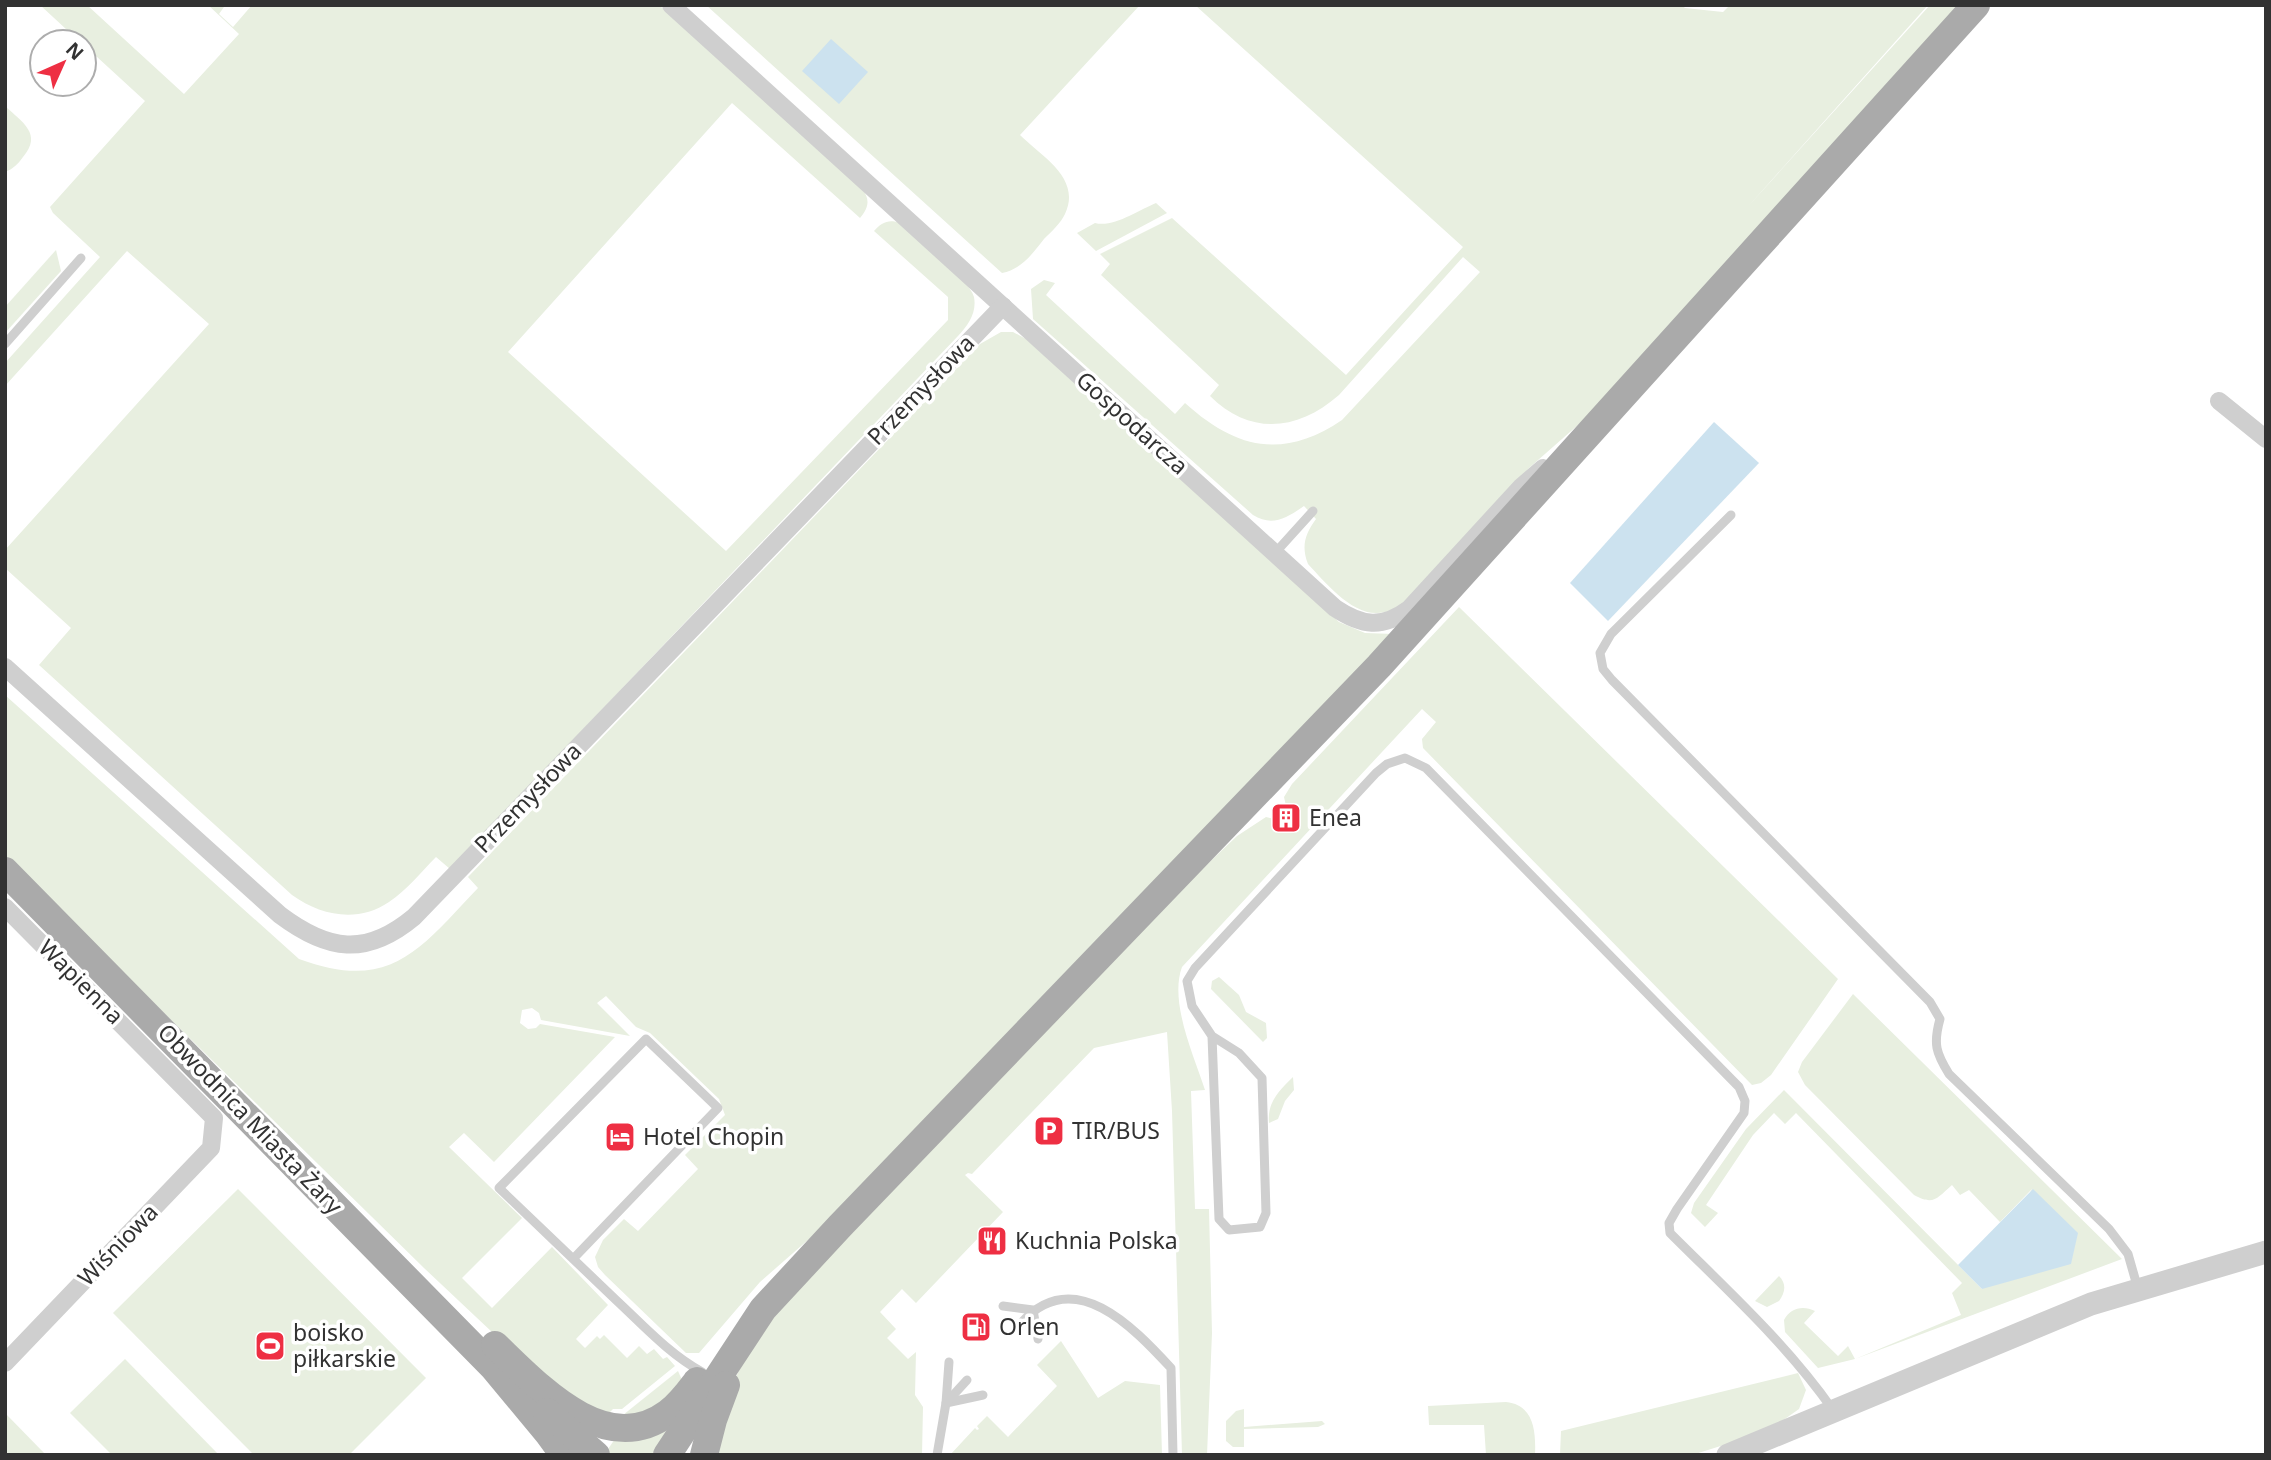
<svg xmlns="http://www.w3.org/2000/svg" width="2271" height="1460" font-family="'Noto Sans',sans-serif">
  <rect width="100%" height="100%" fill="#fff"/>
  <!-- green -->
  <g fill="#e8efe0">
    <path d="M40,5h47l97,89 55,-60 -31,-29h14l2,2 -5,7 14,13 19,-22h407l203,184c9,11 6,19 -2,29l-128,-115 -224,249 218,199 222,-231v-23l-74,-66c8,-9 15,-12 26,-8 16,14 70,57 74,74 3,16 -6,28 -16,39l-508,533 -14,-12c-15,15 -29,33 -47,45 -31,21 -68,14 -97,-7l-253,-230 32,-37 -66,-60v-18l204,-226 -82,-73 -122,135v-23l95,-106 -47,-44 -3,-6 95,-106 -61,-56v-3h-4z"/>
    <path d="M706,5h434l-120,130c21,21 62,43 45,79 -4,9 -14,18 -21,25 -12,15 -22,30 -42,34z"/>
    <path d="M1195,5h487l3,3 38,4 7,-7h198l-184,206 186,-206h30l-365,405 -66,58 -124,135c-6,3 -13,8 -20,9 -30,8 -59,-29 -77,-48 -7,-18 -3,-30 8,-45l-12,-13c-17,12 -32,21 -51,9l-220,-196 -2,-30 13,-9 11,3 -9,12 129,119 10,-11c51,46 98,57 157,17l138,-148 -17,-15 -124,138c-41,36 -89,41 -129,1l9,-11 -118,-110 9,-11 -10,-10 72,-36 174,157 117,-128z"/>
    <path d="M5,106c17,16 38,28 18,51 -5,7 -10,12 -18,15z"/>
    <path d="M1156,203l11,10 -71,38 -19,-18 18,-10c18,5 44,-13 61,-20z"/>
    <polygon points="56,250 61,271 5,333 5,307"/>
    <path d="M1001,332h12l13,7 313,283 26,11 29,1 -577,598 -57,50 -61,71h-13l-81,-78 -7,-8 -3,-10 8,-17 21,-21 14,12 60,-62 -13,-14 40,-40 -6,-16 -69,-66 -14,-6 -30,-31 -9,7 33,33 -89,-16 -2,-7 -7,-5 -10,2 -2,13 8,6 8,-1 4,-4 75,13 -121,125 -30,-29 -15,14 73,71 -60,60 30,30 60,-61 56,58 -32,34 9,9 12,-12 3,3 4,-4 23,23 12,-12 8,8 7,-5 9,10 4,-2 8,9 -53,43h-9l-10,10 -91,-68 -88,-83 -419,-411v-162l294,264c92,34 121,-10 179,-71l-10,-11 512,-533z"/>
    <path d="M1459,607l379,372 -67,96 -10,8 -9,2 -329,-337 -1,-9 14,-17 -14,-13 -240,258c-13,35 12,89 23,123l-14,1 4,118h14l3,124 -5,122h-25l-10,-344 -5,-79 -73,16 -122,126 -4,-1 -3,2 38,37 -87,91 -14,-14 -22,23 16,17 -9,9 21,21 8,-7 -1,43 8,12 -1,48h-212l21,-67 11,-24 24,-41 412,-431 59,-56 29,-19 8,2 14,13 12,-12 -14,-14 -2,-9 8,-13z"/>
    <polygon points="1219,977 1239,995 1246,1012 1266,1023 1267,1038 1263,1042 1211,989 1212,981"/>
    <path d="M1853,994l269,265 -267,100 -37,9 -33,-36 -1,-12c6,-12 19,-15 31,-9l-11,12 34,33 10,-10 7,13 106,-44 -9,-22 10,-10 -166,-170 -11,11 -11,-11 -21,22 -47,70 12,8 -13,14 -14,-14 3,-10 52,-74 38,-39 198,199 50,-100 -32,33 -31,-32 -9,5 -8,-10c-15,13 -18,21 -38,10l-109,-110 -7,-13 4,-10z"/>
    <path d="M1293,1077l1,13 -9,11 -7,18 -9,4c-2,-21 10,-32 24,-46z"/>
    <polygon points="238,1189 426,1378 349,1455 254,1455 113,1313"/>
    <path d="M1779,1276c8,8 6,17 0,25l-12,6 -12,-6z"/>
    <polygon points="1061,1341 1098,1398 1125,1381 1160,1385 1162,1455 950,1455 975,1428 977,1430 979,1429 977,1426 987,1416 1008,1437 1057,1386 1037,1365"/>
    <polygon points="125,1359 219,1455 112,1455 70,1413"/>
    <polygon points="678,1371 682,1380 666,1405 618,1419"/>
    <polygon points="1798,1373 1806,1390 1799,1409 1782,1421 1727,1444 1692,1455 1560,1455 1561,1431"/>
    <path d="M1506,1402c28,3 30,29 29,53h-49l-2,-30h-55l-1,-19z"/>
    <polygon points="1244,1409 1244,1427 1322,1421 1325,1424 1318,1427 1244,1429 1244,1447 1233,1447 1226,1441 1226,1421 1236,1411"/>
    <polygon points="5,1413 46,1455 5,1455"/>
    <polygon points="680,1414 655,1455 610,1455 606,1452 617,1436"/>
  </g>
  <!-- water -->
  <g fill="#cce2ef">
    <polygon points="831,39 868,72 839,104 802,71"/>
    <polygon points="1714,422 1759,463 1608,621 1570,583"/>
    <polygon points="2033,1189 2078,1233 2071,1264 1982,1289 1958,1265"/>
  </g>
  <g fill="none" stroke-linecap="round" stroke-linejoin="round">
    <!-- service -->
    <g stroke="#cfcfcf" stroke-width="9">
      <polyline points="5,344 81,258"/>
      <path d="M1731,515l-120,119 -11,19 3,16 9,11 318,322 10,17c-7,25 -4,34 9,55l160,155 19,25 10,35"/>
      <polyline points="1275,553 1313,511"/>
      <path d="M1212,1036l27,17 23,25 4,135 -6,14 -31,3 -10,-11 -7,-183 -20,-30 -5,-25 8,-13 181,-195 11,-9 18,-6 21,10 313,319 6,14 -1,12 -67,96 -8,14 1,10c57,57 116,110 163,177"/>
      <path d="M573,1259l145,-151 -72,-69 -147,149c39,37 78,75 117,112 27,25 53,54 86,72"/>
      <polyline points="1003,1306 1033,1310 1038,1339"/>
      <path d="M1021,1323c53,-59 112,4 150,45l2,87"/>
      <polyline points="949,1362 946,1403 983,1395"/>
      <polyline points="937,1455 946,1403 967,1380"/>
    </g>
    <!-- minor -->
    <g stroke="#cfcfcf" stroke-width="18">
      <path d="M671,5l664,603c27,18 47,21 74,1l112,-122 22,-19"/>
      <polyline points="2219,401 2266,439"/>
      <path d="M5,667l275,248c48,36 86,42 134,2l589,-611"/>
      <polyline points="5,907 214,1118 211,1148 5,1363"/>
    </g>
    <!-- tertiary -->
    <polyline stroke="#cfcfcf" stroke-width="23" points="1728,1455 2091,1304 2266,1252"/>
    <!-- primary -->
    <g stroke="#aaa" stroke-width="28">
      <polyline points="5,871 494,1368 548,1433 564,1455"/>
      <path d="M495,1345c42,40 110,115 173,68 12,-9 20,-20 29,-32"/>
      <polyline points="547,1412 596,1455"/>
      <polyline points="667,1455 763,1309 840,1226 1379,666 1976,5"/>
      <polyline points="704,1455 713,1420 726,1385"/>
    </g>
  </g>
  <!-- icons -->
  <defs>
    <g id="building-square" transform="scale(1.575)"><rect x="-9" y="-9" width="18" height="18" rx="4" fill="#ee2f43" stroke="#fff"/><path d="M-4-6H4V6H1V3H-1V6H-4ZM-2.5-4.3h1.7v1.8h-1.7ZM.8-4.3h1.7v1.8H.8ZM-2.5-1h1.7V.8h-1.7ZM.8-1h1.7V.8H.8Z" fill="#fff"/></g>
    <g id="parking-square" transform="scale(1.575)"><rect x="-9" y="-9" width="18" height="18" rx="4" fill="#ee2f43" stroke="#fff"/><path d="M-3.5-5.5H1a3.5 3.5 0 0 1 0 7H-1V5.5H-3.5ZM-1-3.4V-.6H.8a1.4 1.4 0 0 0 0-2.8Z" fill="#fff"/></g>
    <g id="hotel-square" transform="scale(1.575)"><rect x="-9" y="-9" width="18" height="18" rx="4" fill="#ee2f43" stroke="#fff"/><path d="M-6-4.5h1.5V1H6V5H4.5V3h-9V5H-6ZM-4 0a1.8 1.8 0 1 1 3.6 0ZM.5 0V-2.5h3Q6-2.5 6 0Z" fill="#fff"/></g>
    <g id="restaurant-square" transform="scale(1.575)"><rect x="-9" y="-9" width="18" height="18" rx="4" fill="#ee2f43" stroke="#fff"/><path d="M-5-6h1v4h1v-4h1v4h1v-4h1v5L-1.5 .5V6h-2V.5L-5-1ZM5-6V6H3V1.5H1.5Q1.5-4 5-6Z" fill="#fff"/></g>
    <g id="fuel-square" transform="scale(1.575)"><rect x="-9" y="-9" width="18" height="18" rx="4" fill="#ee2f43" stroke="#fff"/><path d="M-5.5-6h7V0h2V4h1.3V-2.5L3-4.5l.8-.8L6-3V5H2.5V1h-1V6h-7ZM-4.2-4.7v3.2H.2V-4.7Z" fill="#fff"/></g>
    <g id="stadium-square" transform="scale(1.575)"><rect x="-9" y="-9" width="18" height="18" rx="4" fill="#ee2f43" stroke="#fff"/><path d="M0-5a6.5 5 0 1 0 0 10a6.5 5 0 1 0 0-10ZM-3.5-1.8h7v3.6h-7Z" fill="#fff"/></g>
  </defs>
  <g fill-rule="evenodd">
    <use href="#building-square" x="1286" y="818"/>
    <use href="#parking-square" x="1049" y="1131"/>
    <use href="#hotel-square" x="620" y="1137"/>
    <use href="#restaurant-square" x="992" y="1241"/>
    <use href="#fuel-square" x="976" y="1327"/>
    <use href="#stadium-square" x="270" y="1346"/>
  </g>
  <g text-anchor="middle" stroke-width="7" stroke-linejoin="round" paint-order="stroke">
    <!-- street labels -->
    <g font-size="23" fill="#323232" stroke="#fff">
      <text transform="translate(921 390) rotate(-46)" y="8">Przemysłowa</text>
      <text transform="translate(1132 423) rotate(42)" y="8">Gospodarcza</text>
      <text transform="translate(528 798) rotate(-46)" y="8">Przemysłowa</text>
      <text transform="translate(81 982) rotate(45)" y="8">Wapienna</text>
      <text transform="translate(250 1119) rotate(46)" y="8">Obwodnica Miasta Żary</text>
      <text transform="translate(118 1245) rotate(-46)" y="8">Wiśniowa</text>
    </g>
    <!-- poi labels -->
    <g font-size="23" fill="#323232" stroke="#fff" text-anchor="start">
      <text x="1309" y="826">Enea</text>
      <text x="1072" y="1139">TIR/BUS</text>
      <text x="643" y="1145">Hotel Chopin</text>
      <text x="1015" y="1249">Kuchnia Polska</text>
      <text x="999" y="1335">Orlen</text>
      <text x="293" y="1341">boisko<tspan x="293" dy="26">piłkarskie</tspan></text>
    </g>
  </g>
  <!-- border -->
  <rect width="2271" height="1460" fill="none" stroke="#323232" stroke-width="14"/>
  <!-- north arrow -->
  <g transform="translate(63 63) rotate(45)"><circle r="33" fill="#ffffff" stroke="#adadad" stroke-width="2"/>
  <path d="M0-5L12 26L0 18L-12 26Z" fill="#ee2f43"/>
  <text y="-10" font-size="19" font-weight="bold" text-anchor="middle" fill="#323232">N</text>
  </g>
</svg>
